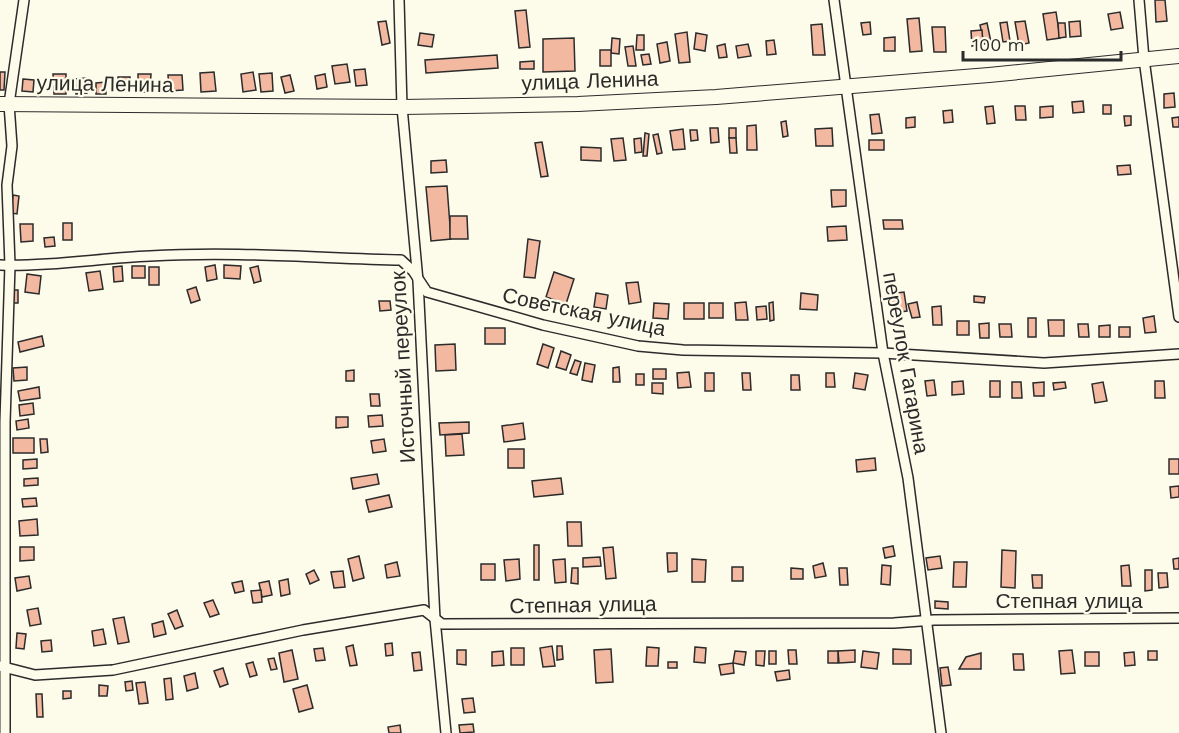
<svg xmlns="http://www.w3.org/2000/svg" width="1179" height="733" font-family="'Work Sans',sans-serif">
  <rect width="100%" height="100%" fill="#fdfbea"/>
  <!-- building -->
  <g fill="#f2b8a0" stroke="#2b2b2b" stroke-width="1.5">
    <polygon points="1155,0 1165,0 1167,21 1156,22"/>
    <polygon points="526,10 530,47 519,48 515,11"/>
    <polygon points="1056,12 1060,38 1047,40 1043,14"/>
    <polygon points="1120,12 1123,28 1111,30 1108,14"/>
    <polygon points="919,18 922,51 910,52 907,19"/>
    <polygon points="386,21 390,43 382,45 378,22"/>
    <polygon points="1025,21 1029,43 1019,45 1015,22"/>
    <polygon points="1080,21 1081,36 1070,37 1069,22"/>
    <polygon points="870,22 871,34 863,35 861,23"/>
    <polygon points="1007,22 1010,41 1003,42 1000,23"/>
    <polygon points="987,23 991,42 984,44 980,25"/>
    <polygon points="1058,23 1065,23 1066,37 1059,38"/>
    <polygon points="822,24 825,55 813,55 811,25"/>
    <polygon points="932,27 945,27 946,52 934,52"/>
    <polygon points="982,30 983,44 972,46 971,31"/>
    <polygon points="687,32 690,62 679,63 675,34"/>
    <polygon points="420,33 434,35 432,47 418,45"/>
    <polygon points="696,33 707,35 705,51 694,49"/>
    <polygon points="637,35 644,35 644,50 636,50"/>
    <polygon points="895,37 895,51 884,51 884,38"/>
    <polygon points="574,38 575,71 543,72 543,39"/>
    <polygon points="612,38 620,39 619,54 611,53"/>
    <polygon points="774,40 776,54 767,55 766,41"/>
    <polygon points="667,42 670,61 660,63 657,44"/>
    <polygon points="725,44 727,57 719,58 717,46"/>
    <polygon points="748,44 751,56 738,58 736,46"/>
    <polygon points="633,46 636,66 628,66 625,47"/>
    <rect x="600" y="50" width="11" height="16"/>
    <polygon points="649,54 651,64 643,65 641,55"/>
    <polygon points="497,55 498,68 426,73 425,60"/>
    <polygon points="534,61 534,69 520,69 520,62"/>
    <polygon points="347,64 350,82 335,84 332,66"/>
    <polygon points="365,69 367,85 356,86 354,70"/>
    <polygon points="0,72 5,72 4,90 0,90"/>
    <polygon points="214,72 216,91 201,92 200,73"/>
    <polygon points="253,72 256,90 243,92 241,74"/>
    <polygon points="272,73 273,91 261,92 259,74"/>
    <polygon points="53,74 66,74 66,94 54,94"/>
    <polygon points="138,74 151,74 150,92 138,92"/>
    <polygon points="325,74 327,87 317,89 315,76"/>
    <polygon points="168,75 182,75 183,90 169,91"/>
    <polygon points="290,75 294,91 285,93 281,77"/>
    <polygon points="118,77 130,77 130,91 118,92"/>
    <polygon points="86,78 87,93 76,94 75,79"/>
    <polygon points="23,79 34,80 33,92 22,91"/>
    <polygon points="106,82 106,94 96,94 96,83"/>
    <polygon points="1174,93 1175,107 1164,108 1164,94"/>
    <polygon points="1083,101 1084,112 1073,113 1072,102"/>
    <rect x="1103" y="105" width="8" height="9"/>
    <polygon points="993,106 995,123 987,124 985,107"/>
    <polygon points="1015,106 1025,106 1026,120 1016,120"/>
    <polygon points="1053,106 1053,117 1040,118 1040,107"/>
    <polygon points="952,110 953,122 944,123 943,111"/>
    <polygon points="879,114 882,133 872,134 870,115"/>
    <polygon points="1124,116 1131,116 1131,125 1125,126"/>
    <polygon points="915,117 915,127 906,128 906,118"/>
    <polygon points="1179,117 1179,127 1173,127 1172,118"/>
    <polygon points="786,121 788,136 783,137 781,122"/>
    <polygon points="756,125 757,150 747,150 747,126"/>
    <polygon points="710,128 718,128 719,142 711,143"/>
    <rect x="729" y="128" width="7" height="10"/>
    <polygon points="832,128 833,146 816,146 815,129"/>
    <polygon points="683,129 685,149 673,150 670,131"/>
    <polygon points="690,130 697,130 698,140 691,141"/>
    <polygon points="645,133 649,134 647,156 643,156"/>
    <polygon points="658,134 662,153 657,154 653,135"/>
    <polygon points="623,138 626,160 614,161 611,139"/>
    <polygon points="641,138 642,152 635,153 634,139"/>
    <polygon points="729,138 736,138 737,153 730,153"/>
    <rect x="869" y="140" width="15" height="10"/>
    <polygon points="542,142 548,176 541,177 535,143"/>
    <polygon points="581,147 601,148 601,161 581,160"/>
    <polygon points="446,160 447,172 431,173 431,161"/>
    <polygon points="1130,165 1131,174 1118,175 1117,166"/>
    <polygon points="447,186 451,239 431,241 426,187"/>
    <polygon points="831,190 846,190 846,206 832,207"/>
    <polygon points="13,195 19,196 17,214 11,213"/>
    <polygon points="450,216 467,216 468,239 450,239"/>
    <polygon points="883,220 902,220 903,229 884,229"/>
    <rect x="63" y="223" width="9" height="17"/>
    <polygon points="20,224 33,224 33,241 21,242"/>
    <polygon points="846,226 847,240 828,241 827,227"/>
    <polygon points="54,237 55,246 45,247 44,238"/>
    <polygon points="528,239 540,241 535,278 524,277"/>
    <polygon points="215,265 217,279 207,281 205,267"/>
    <polygon points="224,265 241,266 240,279 224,278"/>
    <polygon points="122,266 123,281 114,282 113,267"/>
    <rect x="132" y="266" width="13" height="12"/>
    <polygon points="258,266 261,281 254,283 250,268"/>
    <rect x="149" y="267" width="10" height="18"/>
    <polygon points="100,271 103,289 89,291 86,273"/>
    <polygon points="554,272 574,279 566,304 546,297"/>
    <polygon points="27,274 41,276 39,294 25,292"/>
    <polygon points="638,282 641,302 629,304 626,283"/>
    <polygon points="196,287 200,300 191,303 187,290"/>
    <polygon points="14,290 18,290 18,303 13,303"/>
    <polygon points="904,292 907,311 892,313 889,294"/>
    <polygon points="596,293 608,295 606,309 594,307"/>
    <polygon points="801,293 818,295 817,310 800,309"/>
    <polygon points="974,296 985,297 984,303 974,302"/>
    <polygon points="379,301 390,301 391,310 380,311"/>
    <polygon points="746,302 748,320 736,320 735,303"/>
    <polygon points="773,302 774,320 770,321 769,303"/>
    <polygon points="917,302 920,317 912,318 908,304"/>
    <polygon points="654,303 669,304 668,319 653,318"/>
    <rect x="684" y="303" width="20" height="16"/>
    <rect x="709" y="303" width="14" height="15"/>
    <polygon points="766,306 767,319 757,320 756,307"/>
    <polygon points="941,306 942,325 933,325 932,307"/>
    <polygon points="1154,316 1156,332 1145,333 1143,318"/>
    <rect x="1028" y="318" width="8" height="19"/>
    <polygon points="1048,320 1064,320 1064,336 1049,336"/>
    <rect x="957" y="321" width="12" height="14"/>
    <polygon points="989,323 989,338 980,338 979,324"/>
    <polygon points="999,324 1011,324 1012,337 1000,337"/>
    <polygon points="1078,324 1088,324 1089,337 1079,337"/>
    <polygon points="1110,325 1110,337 1099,337 1099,326"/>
    <rect x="1119" y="327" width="11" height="10"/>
    <rect x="485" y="328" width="20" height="16"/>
    <polygon points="42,336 44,346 20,352 18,342"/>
    <polygon points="455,344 456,370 436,371 435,345"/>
    <polygon points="543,344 554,348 548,368 537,364"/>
    <polygon points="561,351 571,355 566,370 556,367"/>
    <polygon points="575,360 581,362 577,375 570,373"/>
    <polygon points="585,363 595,365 592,382 582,380"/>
    <polygon points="27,367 27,380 14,381 13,368"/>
    <polygon points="619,367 620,382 613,382 613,368"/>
    <rect x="653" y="369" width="13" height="10"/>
    <polygon points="354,370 354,381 346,381 346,371"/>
    <polygon points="689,372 691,387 678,388 677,373"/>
    <rect x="705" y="373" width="9" height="18"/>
    <polygon points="742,373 750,373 751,390 743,390"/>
    <polygon points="826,373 834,373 835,387 826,387"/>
    <polygon points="855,373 868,375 865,390 853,388"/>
    <rect x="636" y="374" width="8" height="11"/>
    <polygon points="791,375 799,375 800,390 791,390"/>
    <polygon points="934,380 936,395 927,396 925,381"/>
    <polygon points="963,381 964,394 952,395 952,382"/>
    <rect x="990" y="381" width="10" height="16"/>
    <polygon points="1155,381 1164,381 1165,398 1155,398"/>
    <polygon points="1012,382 1021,382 1022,398 1012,398"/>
    <polygon points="1044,382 1044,396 1034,396 1033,383"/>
    <polygon points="1065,382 1066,388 1054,390 1053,383"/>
    <polygon points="1103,382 1107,401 1095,403 1092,384"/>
    <polygon points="652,383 663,383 663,394 652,393"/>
    <polygon points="39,387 40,398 20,401 18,391"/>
    <polygon points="370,394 379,394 380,406 371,406"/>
    <polygon points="33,403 34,414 20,416 19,405"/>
    <polygon points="382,415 383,426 369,427 368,416"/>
    <polygon points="336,417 348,417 348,427 336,428"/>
    <polygon points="28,419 29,428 17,430 16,421"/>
    <polygon points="469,422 469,433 440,435 439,423"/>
    <polygon points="523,423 525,439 504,442 502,426"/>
    <polygon points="462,434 464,455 446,456 445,435"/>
    <rect x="13" y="438" width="21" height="15"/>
    <polygon points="40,439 47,439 48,452 41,453"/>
    <polygon points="384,439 386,451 373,453 371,441"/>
    <rect x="508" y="449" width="16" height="19"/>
    <polygon points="875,458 876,470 857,472 856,460"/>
    <polygon points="37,459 37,468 23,469 23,460"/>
    <rect x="1169" y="459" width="10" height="15"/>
    <polygon points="377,474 379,484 353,489 351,478"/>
    <polygon points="38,478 38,485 24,486 24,479"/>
    <polygon points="561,478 563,494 534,497 532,481"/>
    <polygon points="1179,486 1179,497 1171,498 1170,487"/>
    <polygon points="389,495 392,507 369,512 366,500"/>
    <polygon points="36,498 37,506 23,507 22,499"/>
    <polygon points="37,519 38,535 20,536 19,521"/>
    <polygon points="567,522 581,522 582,546 568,546"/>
    <rect x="534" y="545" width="5" height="35"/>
    <polygon points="893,546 895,556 885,558 883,548"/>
    <polygon points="20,547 34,547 34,560 20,561"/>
    <polygon points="613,547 616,578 606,579 603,548"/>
    <polygon points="1002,550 1016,551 1015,588 1001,587"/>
    <polygon points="667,553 677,553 677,571 668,572"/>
    <polygon points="359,556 364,578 353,581 348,559"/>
    <polygon points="940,556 942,568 928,570 926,558"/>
    <polygon points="600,557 601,566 583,567 583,558"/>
    <polygon points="1179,558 1179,569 1174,569 1173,559"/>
    <polygon points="519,559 520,579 506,581 504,560"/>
    <polygon points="565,559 566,582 555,583 553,560"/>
    <polygon points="692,559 706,560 705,582 692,582"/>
    <polygon points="397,562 400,576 387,578 385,565"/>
    <polygon points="954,562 967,562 966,587 953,587"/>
    <polygon points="823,563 826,576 815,578 813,566"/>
    <rect x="481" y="564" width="14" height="16"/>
    <polygon points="882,565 891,566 890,585 881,584"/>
    <polygon points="1129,565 1131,586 1122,586 1121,566"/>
    <rect x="732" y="567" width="11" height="14"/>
    <polygon points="572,568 578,568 578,584 571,583"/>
    <polygon points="791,568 803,569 803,579 791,579"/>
    <polygon points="839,568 847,568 848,585 840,585"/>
    <polygon points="314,570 319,580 310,584 306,574"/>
    <polygon points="1145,570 1152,570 1152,590 1145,591"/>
    <polygon points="343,571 345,587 334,588 331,572"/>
    <polygon points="1158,573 1167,573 1168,587 1159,588"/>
    <polygon points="1032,575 1042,575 1042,588 1033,588"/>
    <polygon points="29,576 31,588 17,591 15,578"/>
    <polygon points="288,579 290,594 281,596 279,581"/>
    <polygon points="242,581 244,591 235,593 232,583"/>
    <polygon points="269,581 272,595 262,597 259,583"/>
    <polygon points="261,590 262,602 253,603 251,591"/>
    <polygon points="213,600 219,614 210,617 204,603"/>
    <polygon points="935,601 948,602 948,609 935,608"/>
    <polygon points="38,608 41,624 30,626 27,610"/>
    <polygon points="177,610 183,626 175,629 168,614"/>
    <polygon points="124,617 129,642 118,644 113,619"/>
    <polygon points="163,621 166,634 154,637 152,624"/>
    <polygon points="103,629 106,644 94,646 92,631"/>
    <polygon points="17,633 26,634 24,649 16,648"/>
    <polygon points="51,640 52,651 42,652 41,641"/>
    <polygon points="392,643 393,655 386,656 385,644"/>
    <polygon points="353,645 357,665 350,666 346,647"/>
    <polygon points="552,646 555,666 543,667 540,648"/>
    <polygon points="557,646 562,646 563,659 557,660"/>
    <polygon points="647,647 659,648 658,666 646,666"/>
    <polygon points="695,647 706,648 705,663 694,662"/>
    <polygon points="323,648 325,660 316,661 314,649"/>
    <rect x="511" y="648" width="13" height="17"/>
    <polygon points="611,649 613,682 596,683 594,650"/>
    <polygon points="893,649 911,650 911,664 893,664"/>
    <polygon points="292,650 298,679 284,682 279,653"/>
    <polygon points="457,650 466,650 466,665 457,664"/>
    <polygon points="788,650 796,650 797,664 789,664"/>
    <polygon points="855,650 855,662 839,663 838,651"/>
    <polygon points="1072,650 1075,673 1061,674 1059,651"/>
    <polygon points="503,651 504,665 492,666 492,652"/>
    <polygon points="735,651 746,652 744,665 733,663"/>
    <polygon points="756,651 765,651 764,666 756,665"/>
    <rect x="769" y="651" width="7" height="13"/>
    <rect x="828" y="651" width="10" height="12"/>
    <polygon points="863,651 879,653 877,669 861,667"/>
    <rect x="1148" y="651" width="9" height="9"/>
    <polygon points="420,652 422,670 414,671 412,653"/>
    <rect x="1085" y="652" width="14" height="14"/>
    <polygon points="1134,652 1135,665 1125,666 1124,653"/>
    <polygon points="981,653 981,669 959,669 966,657"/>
    <polygon points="1013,654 1023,654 1024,670 1014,670"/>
    <polygon points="274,658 277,669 271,670 268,659"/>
    <polygon points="253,662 257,675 250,677 246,664"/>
    <rect x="668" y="662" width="9" height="6"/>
    <polygon points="733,663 734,673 721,675 719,665"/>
    <polygon points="948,667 951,685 942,686 940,668"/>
    <polygon points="223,668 228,684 220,687 214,671"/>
    <polygon points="789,670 790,679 777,681 775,672"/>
    <polygon points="195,673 198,688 187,691 184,676"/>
    <polygon points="171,678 173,699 166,700 164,679"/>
    <polygon points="132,681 133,690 126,691 125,682"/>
    <polygon points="145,682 148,703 139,704 136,683"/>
    <polygon points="99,685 108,686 107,696 99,696"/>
    <polygon points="307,685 313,708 299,712 293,689"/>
    <polygon points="63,691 71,691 71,698 63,699"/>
    <polygon points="36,694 42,694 43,717 37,717"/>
    <polygon points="473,698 475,712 464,713 462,699"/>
    <polygon points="473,724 474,732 460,733 459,725"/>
    <polygon points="400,725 401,733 389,733 388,727"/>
  </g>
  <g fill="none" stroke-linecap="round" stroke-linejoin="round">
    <!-- street casing -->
    <g stroke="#2b2b2b" stroke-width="12">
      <g id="street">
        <polyline points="399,0 402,107 418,281 435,619 446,733"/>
        <polyline points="834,0 883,353 908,478 941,733"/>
        <polyline points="1139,0 1144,59 1179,317"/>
        <path d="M0,265c50,2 100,-7 150,-9 83,-5 168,2 251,4l12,11 14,21 116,33 95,21 45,4 200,3 161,10 135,-9"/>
        <polyline points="0,666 35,675 113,670 303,630 424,610 442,624 894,623 934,620 1179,618"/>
        <polyline points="5,733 5,422 10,265 7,185 12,146 9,104 24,0"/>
      </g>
    </g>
    <!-- secondary casing -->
    <g stroke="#2b2b2b" stroke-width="16">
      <polyline id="secondary" points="0,104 402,107 578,104 716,97 989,75 1179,56"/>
    </g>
    <!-- street -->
    <use href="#street" stroke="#fdfbea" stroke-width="9"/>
    <!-- secondary -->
    <use href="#secondary" stroke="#fdfbea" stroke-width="14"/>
  </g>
  <g text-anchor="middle" stroke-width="4.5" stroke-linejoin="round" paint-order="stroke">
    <!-- street labels -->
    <g font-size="21" fill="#2b2b2b" stroke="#fdfbea">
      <text transform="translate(590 81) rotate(-2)" y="7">улица Ленина</text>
      <text transform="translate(105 84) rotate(1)" y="7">улица Ленина</text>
      <text transform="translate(584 312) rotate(12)" y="7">Советская улица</text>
      <text transform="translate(906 363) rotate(80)" y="7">переулок Гагарина</text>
      <text transform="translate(403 367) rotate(-93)" y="7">Источный переулок</text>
      <text x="1069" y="608">Степная улица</text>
      <text transform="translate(583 605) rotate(-1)" y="7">Степная улица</text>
    </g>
  </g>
  <!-- scale -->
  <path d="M963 51v9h158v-9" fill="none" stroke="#2b2b2b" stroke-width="3"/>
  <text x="972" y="51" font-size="18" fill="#2b2b2b" stroke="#fdfbea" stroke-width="4.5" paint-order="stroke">100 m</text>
</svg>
